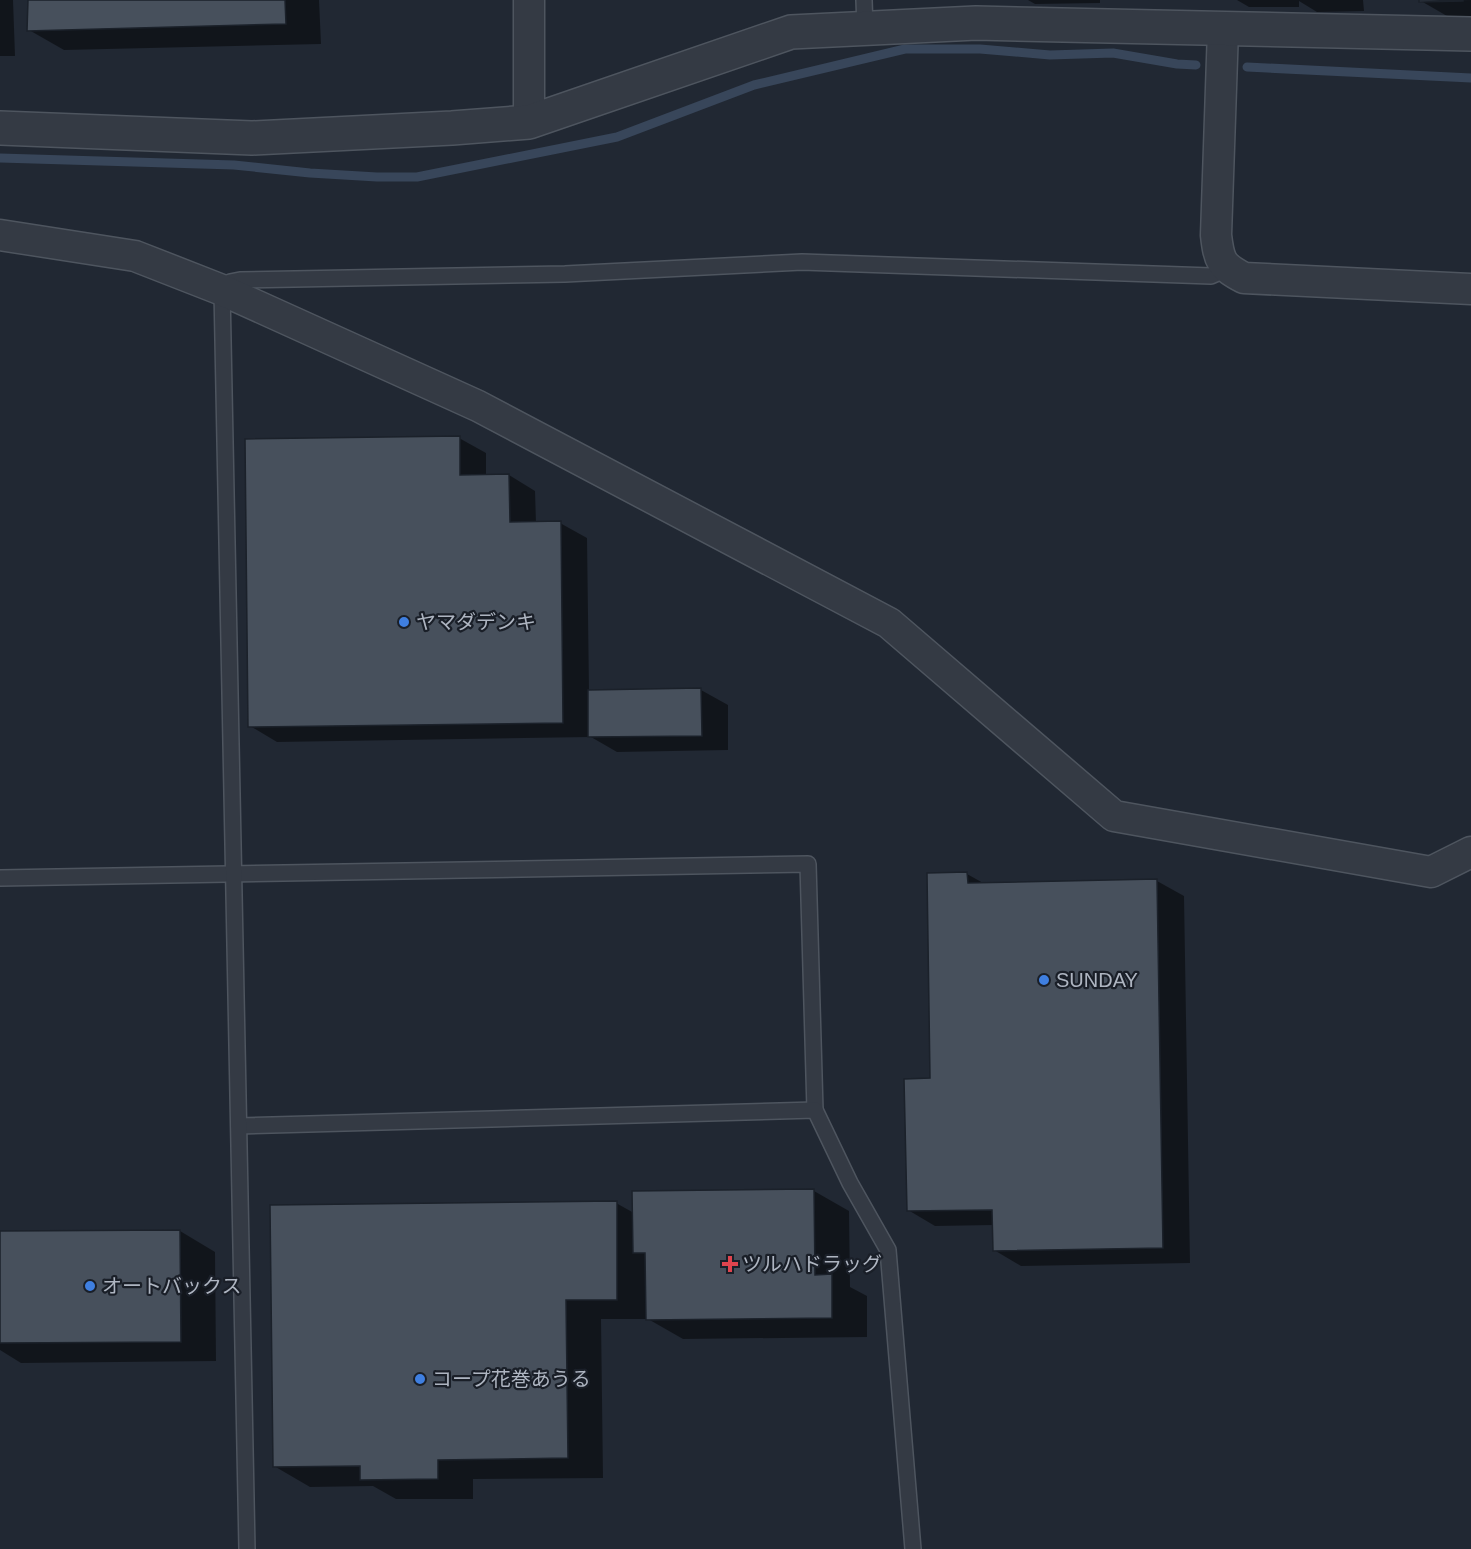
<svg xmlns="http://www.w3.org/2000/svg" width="1471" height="1549" font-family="Arial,'Noto Sans JP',sans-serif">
  <rect width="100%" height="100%" fill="#212833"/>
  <!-- shadow -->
  <g fill="#0007">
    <polygon points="0,0 13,0 15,56 0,56"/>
    <polygon points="29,0 319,0 321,44 64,50 29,30"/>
    <polygon points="1028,0 1100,0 1100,3 1035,4"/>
    <polygon points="1237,0 1363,0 1364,11 1317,12 1299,1 1299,7 1249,7"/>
    <polygon points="1471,0 1471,16 1447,16 1421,1"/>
    <polygon points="459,438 486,453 486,476 509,475 535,491 536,523 560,523 587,538 589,691 701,690 728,705 728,750 617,752 591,737 277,742 250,726"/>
    <polygon points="967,874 985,884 1157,881 1184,896 1190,1263 1021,1266 994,1250 994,1225 935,1226 908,1210"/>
    <polygon points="814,1191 849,1211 850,1287 867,1296 867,1337 683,1339 648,1319 601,1319 603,1478 473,1479 473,1499 396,1499 373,1486 310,1487 274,1466 616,1203 634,1213"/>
    <polygon points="180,1231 215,1252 216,1361 21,1363 0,1350 0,1233"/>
  </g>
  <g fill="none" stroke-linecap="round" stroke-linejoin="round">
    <!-- stream -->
    <g stroke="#38465a" stroke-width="9">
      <polyline points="1247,67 1471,78"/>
      <polyline points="0,158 234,165 310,173 377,177 417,177 617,137 754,85 905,49 980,49 1050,55 1113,53 1177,64 1196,65"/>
    </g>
  </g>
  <!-- building -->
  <g fill="#47505c" stroke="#1b212a" stroke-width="1.5">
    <polygon points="28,0 285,0 286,24 27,31"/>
    <polygon points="1419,0 1463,0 1463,1 1419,2"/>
    <polygon points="460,436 460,475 509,474 510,522 561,521 563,723 248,727 245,439"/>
    <polygon points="701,688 702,736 588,737 588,690"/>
    <polygon points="967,872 968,883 1157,879 1163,1248 993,1251 992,1210 907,1211 904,1079 930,1078 927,873"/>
    <polygon points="814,1189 815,1275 832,1274 832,1318 646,1320 645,1253 633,1253 632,1191"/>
    <polygon points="617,1201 617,1300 566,1300 568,1458 438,1460 438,1479 360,1480 360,1466 273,1467 270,1205"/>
    <polygon points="180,1230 181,1342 0,1343 0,1231"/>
  </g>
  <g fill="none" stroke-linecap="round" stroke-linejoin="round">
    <!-- service casing -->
    <g stroke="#4e555f" stroke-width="18">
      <g id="service">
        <polyline points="864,0 865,29"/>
        <polyline points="0,878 808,864 815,1110"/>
        <polyline points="239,1126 815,1110 850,1183 888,1250 913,1549"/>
        <polyline points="247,1549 222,290 230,282 240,280 565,274 802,262 1211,276 1227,269"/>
      </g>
    </g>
    <!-- minor casing -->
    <g stroke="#4e555f" stroke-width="33">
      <g id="minor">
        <path d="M1223,29l-7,206c3,26 5,31 28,43l227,11"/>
        <polyline points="529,122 529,0"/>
        <polyline points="0,235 135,256 222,290 478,406 889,623 1114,816 1431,872 1471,852"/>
      </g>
    </g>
    <!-- tertiary casing -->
    <g stroke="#4e555f" stroke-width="36">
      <polyline id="tertiary" points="0,128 252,138 452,128 529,122 791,32 976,23 1471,34"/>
    </g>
    <!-- service -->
    <use href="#service" stroke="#343a44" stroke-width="15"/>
    <!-- minor -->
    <use href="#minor" stroke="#343a44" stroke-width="30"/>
    <!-- tertiary -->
    <use href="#tertiary" stroke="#343a44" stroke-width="33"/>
  </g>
  <!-- markers -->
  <g fill="#3f7fe0" stroke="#1a1f28" stroke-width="2">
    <circle cx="404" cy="622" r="6"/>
    <circle cx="1044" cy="980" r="6"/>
    <circle cx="90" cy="1286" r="6"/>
    <circle cx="420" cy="1379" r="6"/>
  </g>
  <path fill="#e0444e" stroke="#1a1f28" stroke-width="2" d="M727 1255h6v6h6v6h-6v6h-6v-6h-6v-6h6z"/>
  <g text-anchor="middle" stroke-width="4.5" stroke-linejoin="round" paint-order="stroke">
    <!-- poi labels -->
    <g font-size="20" fill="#aeb5c1" stroke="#1a1f28" text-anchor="start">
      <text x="416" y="629">ヤマダデンキ</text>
      <text x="1056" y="987">SUNDAY</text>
      <text x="742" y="1271">ツルハドラッグ</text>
      <text x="102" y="1293">オートバックス</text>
      <text x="432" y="1386">コープ花巻あうる</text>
    </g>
  </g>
</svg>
